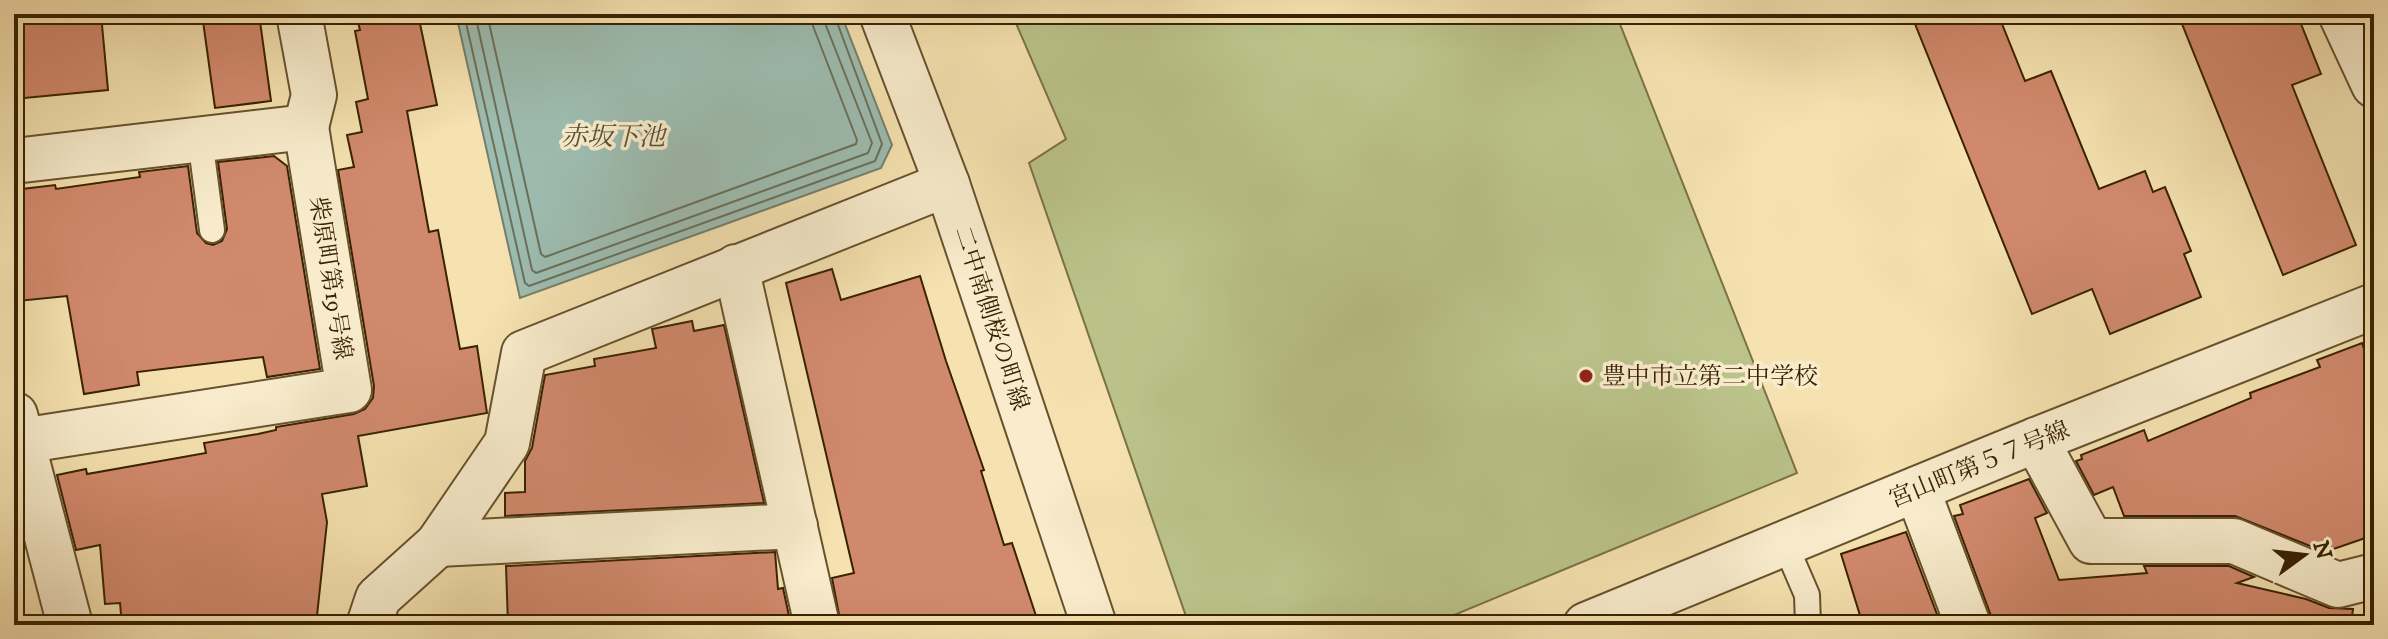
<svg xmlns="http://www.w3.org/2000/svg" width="2388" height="639" font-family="'IM FELL DW Pica','Noto Serif JP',serif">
  <rect width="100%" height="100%" fill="#f5e2b0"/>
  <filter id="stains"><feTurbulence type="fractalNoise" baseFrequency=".0025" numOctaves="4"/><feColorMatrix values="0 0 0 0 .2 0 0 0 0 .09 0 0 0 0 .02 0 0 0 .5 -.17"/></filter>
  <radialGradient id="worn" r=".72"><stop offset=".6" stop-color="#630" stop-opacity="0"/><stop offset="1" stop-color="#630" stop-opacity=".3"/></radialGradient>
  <!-- green -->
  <polygon fill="#bbc38b" stroke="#7a7246" stroke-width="2" points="1012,14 1616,14 1797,473 1430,625 1189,625 1029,163 1066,139"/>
  <!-- water -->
  <polygon fill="#9dbdb1" stroke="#757f6b" stroke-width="2" points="456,14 841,14 892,145 881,168 520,298"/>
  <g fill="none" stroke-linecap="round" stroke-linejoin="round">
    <!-- shore -->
    <g stroke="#6b705a" stroke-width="2">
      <polyline points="464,14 525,283 529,286 875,161 882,144 834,14"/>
      <polyline points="475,14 532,270 536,273 868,153 872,143 825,23 824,14"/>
      <polyline points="487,14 541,254 545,257 856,144 857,140 813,26 812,14"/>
    </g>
  </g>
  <!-- building -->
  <g fill="#d1896d" stroke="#392202" stroke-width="2">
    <polygon points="14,14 101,14 108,90 14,99"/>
    <polygon points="202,14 259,14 271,101 215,108"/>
    <polygon points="356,14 418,14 437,105 407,111 429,232 438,230 460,349 477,346 487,413 358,436 367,486 322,494 327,522 316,625 122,625 120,603 105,604 100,545 76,550 57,475 86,469 87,474 206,453 204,443 258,434 276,430 276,427 354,414 365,409 373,398 374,386 338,170 354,167 347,135 362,132 356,102 368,99 355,31 360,30"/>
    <polygon points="1911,14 1998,14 2025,81 2051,71 2099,189 2145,171 2153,192 2165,187 2191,251 2184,254 2201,297 2110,334 2092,289 2032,314"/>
    <polygon points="2178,14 2297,14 2321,74 2292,85 2356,245 2283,275"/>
    <polygon points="274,156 287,166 320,369 267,377 263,357 137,372 139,385 84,394 67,296 18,301 14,269 14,190 55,185 56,189 140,177 139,172 188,166 197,233 206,243 213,245 222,241 227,229 218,162"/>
    <polygon points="832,269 841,300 920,276 946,361 984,470 981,471 1004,545 1012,543 1039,625 841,625 832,578 854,573 786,283"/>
    <polygon points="692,321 694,331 724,325 764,503 505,516 505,493 525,492 525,461 532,448 545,375 595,366 594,359 656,348 652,329"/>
    <polygon points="2362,343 2374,378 2374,535 2325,552 2235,516 2124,516 2113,487 2094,495 2076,461 2082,459 2081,455 2144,430 2148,441 2251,398 2250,393 2320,367 2317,360"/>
    <polygon points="2029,479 2047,513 2035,518 2059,580 2147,573 2144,566 2229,566 2254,577 2237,583 2306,599 2329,608 2353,609 2351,625 1992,625 1991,616 1954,516 1963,514 1960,505"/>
    <polygon points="1906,532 1941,625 1863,625 1841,554"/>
    <polygon points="775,552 778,589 783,588 791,625 508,625 506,566"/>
  </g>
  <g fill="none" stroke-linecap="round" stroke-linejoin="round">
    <!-- service casing -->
    <g stroke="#68522e" stroke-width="28">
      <g id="service">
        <polyline points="200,139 212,230"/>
        <polyline points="1785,544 1807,595 1808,625"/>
      </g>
    </g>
    <!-- minor casing -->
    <g stroke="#68522e" stroke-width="48">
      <g id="minor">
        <polyline points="299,14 314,95 306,127"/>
        <polyline points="882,14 947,184 1094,625"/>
        <polyline points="2341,14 2374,85"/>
        <polyline points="14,161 306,127 349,390 21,441"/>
        <polyline points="736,267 817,625"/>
        <polyline points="15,415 70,625"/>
        <polyline points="2036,440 2091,541 2234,541 2338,585 2374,576"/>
        <polyline points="1917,489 1968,625"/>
        <polyline points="438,544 795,526"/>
        <polyline points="369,625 378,598 438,544 507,443 524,353 947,184"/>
        <polyline points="1586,625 2036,440 2374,306"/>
      </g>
    </g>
    <!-- service -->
    <use href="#service" stroke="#f8eccc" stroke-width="24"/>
    <!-- minor -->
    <use href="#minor" stroke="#f8eccc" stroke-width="44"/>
  </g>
  <!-- markers -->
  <circle fill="#8f2418" stroke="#f8eccc" stroke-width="3" cx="1586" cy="376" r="8"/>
  <g text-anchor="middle" stroke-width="7" stroke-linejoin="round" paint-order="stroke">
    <!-- street labels -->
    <g font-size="24" fill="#392202" stroke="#f8eccc">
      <text transform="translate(331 278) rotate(81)" y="8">柴原町第19号線</text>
      <text transform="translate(992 318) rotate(72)" y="8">二中南側桜の町線</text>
      <text transform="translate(1979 464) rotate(-22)" y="8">宮山町第５７号線</text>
    </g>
    <!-- poi labels -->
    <g font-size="24" fill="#392202" stroke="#f8eccc" text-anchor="start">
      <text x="1602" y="384">豊中市立第二中学校</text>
    </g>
    <!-- water labels -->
    <g font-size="26" font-style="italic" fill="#575037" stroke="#f8eccc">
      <text x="613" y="145">赤坂下池</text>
    </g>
  </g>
  <!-- margin -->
  <rect width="2388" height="639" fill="none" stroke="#f5e2b0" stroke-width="48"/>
  <rect x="16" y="16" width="2356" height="607" fill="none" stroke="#392202" stroke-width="4"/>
  <rect x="24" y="24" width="2340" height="591" fill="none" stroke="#392202" stroke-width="2"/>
  <!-- north arrow -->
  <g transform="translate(2304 555) rotate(75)" stroke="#f8eccc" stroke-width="6" paint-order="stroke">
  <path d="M0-6L14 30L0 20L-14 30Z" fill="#392202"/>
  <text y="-12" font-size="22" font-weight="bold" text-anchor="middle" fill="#392202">N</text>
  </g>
  <rect width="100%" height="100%" filter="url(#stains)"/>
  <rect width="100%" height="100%" fill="url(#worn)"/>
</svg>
